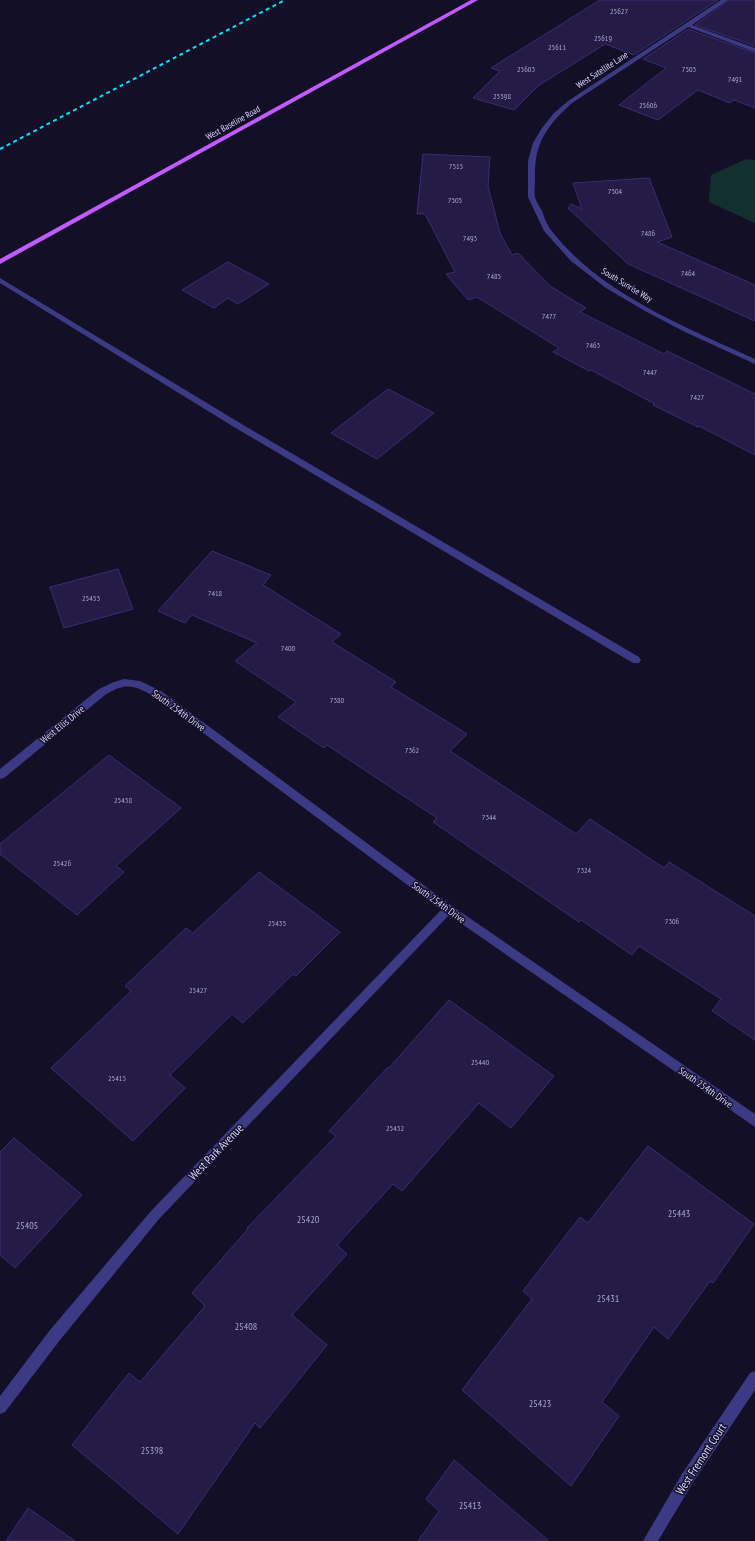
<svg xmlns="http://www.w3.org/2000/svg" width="755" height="1541" font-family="'PT Sans Narrow',sans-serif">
  <rect width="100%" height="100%" fill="#130f26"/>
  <!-- green -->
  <polygon fill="#12302f" points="746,159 755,160 755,223 709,202 711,175"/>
  <!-- building -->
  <g fill="#241b47" stroke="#3b2d73">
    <polygon points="600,0 718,0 634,55 605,44 538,86 514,110 473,98 500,71 491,68"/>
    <polygon points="729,0 755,0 755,46 695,25"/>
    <polygon points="688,29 755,53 755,108 734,100 730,103 698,90 658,120 619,105 666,68 643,59"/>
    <polygon points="423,154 490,157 488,186 500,233 512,255 518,253 550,286 586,308 580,312 664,354 667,351 755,394 755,455 699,426 698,427 653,405 655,404 591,370 589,371 553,352 559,348 477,297 468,300 446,274 455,272 425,214 417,214"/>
    <polygon points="649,178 672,237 657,242 755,285 755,321 628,264 568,208 571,204 582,209 573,183"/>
    <polygon points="228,262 269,284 238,304 228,298 214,308 182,290"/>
    <polygon points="388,389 434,413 377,459 331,433"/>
    <polygon points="212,551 271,575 263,585 341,634 332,642 396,682 391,687 467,734 450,751 576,834 590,819 664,868 669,862 755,916 755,1040 712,1011 721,999 639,946 632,955 581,920 579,922 433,822 437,818 327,745 324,748 278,717 296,702 235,661 257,643 192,615 185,623 158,611"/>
    <polygon points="118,569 133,609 64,628 50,587"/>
    <polygon points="109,755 181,808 116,866 124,872 77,915 0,854 0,844"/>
    <polygon points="259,872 340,932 296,976 293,974 243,1023 232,1014 170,1075 185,1088 133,1141 51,1068 131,991 125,986 186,928 193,933"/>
    <polygon points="449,1000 554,1076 511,1128 479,1103 402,1191 393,1184 337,1245 347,1254 292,1315 327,1345 260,1428 255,1423 178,1534 72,1445 129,1373 140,1382 205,1306 192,1293 248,1229 247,1228 336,1136 329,1131 388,1067 389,1068"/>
    <polygon points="14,1138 82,1195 15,1268 0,1255 0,1152"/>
    <polygon points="648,1146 754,1224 713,1283 710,1281 668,1339 654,1327 602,1402 619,1416 571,1486 462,1390 532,1299 523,1291 580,1217 588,1223"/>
    <polygon points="454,1460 549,1541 418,1541 439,1511 426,1499"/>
    <polygon points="28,1508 75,1541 6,1541"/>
  </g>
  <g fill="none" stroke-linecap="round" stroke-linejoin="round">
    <!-- minor -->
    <g fill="#3d3a85" fill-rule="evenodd">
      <path d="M721,0h7l-36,25 63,23v4l-67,-25 -116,76c-26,24 -38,40 -37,76 0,6 -1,13 0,18 1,5 5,10 7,14 2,6 5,14 9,19 48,63 134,97 204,129v5l-70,-32 -40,-21 -39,-23 -35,-27 -27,-30 -16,-34v-36l5,-18 9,-15 12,-15 14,-12z"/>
      <polygon points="0,278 240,423 639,657 641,660 639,663 633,663 234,427 0,283"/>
      <path d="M124,679l16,2 21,10 291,215 303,208v13l-306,-212 -290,304 -99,121 -55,72 -5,2v-18l50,-66 101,-119 290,-301 -286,-213c-21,-12 -29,-15 -50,-2l-101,83 -4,1v-10l99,-80 15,-7z"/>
      <polygon points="755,1371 755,1390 692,1484 658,1541 643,1541 682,1474 750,1373"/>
    </g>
    <!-- major -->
    <polygon fill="#c25bff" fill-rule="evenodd" points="471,0 478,0 0,264 0,259"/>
    <!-- rail -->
    <polyline stroke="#00e5ff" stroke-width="2" stroke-dasharray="4 3.5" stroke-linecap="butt" points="0,149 285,0"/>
  </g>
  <g text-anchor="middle" stroke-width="3" stroke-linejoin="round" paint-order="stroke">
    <!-- number labels -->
    <g font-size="8" fill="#aca6d1">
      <text x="619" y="14">25627</text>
      <text x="603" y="41">25619</text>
      <text x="557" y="50">25611</text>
      <text x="526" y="72">25603</text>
      <text x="689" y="72">7503</text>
      <text x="735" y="82">7491</text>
      <text x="502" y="99">25598</text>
      <text x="648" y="108">25606</text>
      <text x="456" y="169">7515</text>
      <text x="615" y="194">7504</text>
      <text x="455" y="203">7505</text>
      <text x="648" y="236">7486</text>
      <text x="470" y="241">7493</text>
      <text x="688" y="276">7464</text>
      <text x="494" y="279">7485</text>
      <text x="549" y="319">7477</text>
      <text x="593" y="348">7463</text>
      <text x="650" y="375">7447</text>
      <text x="697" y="400">7427</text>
      <text x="215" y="596">7418</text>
      <text x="91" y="601">25453</text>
      <text x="288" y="651">7400</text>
      <text x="337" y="703">7380</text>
      <text x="412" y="753">7362</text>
      <text x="123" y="803">25438</text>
      <text x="489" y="820">7344</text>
      <text x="62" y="866">25426</text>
      <text x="584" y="873">7324</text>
      <text x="672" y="924">7306</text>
      <text x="277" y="926">25435</text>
      <text x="198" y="993">25427</text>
      <text x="480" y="1065">25440</text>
      <text x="117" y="1081">25415</text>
      <text x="395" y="1131">25432</text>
    </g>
    <!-- far-street labels -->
    <g font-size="9" fill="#d9d4ff" stroke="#130f26">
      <text transform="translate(602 70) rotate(-33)" y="3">West Satellite Lane</text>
      <text transform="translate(233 123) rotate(-29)" y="3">West Baseline Road</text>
      <text transform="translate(627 285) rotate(31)" y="3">South Sunrise Way</text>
    </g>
    <!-- street labels -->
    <g font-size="10" fill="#d9d4ff" stroke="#130f26">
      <text transform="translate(179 710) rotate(36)" y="4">South 254th Drive</text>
      <text transform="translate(62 724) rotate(-39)" y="4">West Ellis Drive</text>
      <text transform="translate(439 902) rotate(36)" y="4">South 254th Drive</text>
      <text transform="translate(706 1087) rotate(35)" y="4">South 254th Drive</text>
    </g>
    <!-- near-number labels -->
    <g font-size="10" fill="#aca6d1">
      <text x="679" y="1217">25443</text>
      <text x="308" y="1223">25420</text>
      <text x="27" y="1229">25405</text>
      <text x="608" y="1302">25431</text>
      <text x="246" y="1330">25408</text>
      <text x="540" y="1407">25423</text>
      <text x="152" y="1454">25398</text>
      <text x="470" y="1509">25413</text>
    </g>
    <!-- near-street labels -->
    <g font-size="12" fill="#d9d4ff" stroke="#130f26">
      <text transform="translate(216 1152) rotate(-46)" y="4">West Park Avenue</text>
      <text transform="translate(701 1459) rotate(-57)" y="4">West Fremont Court</text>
    </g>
  </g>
</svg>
